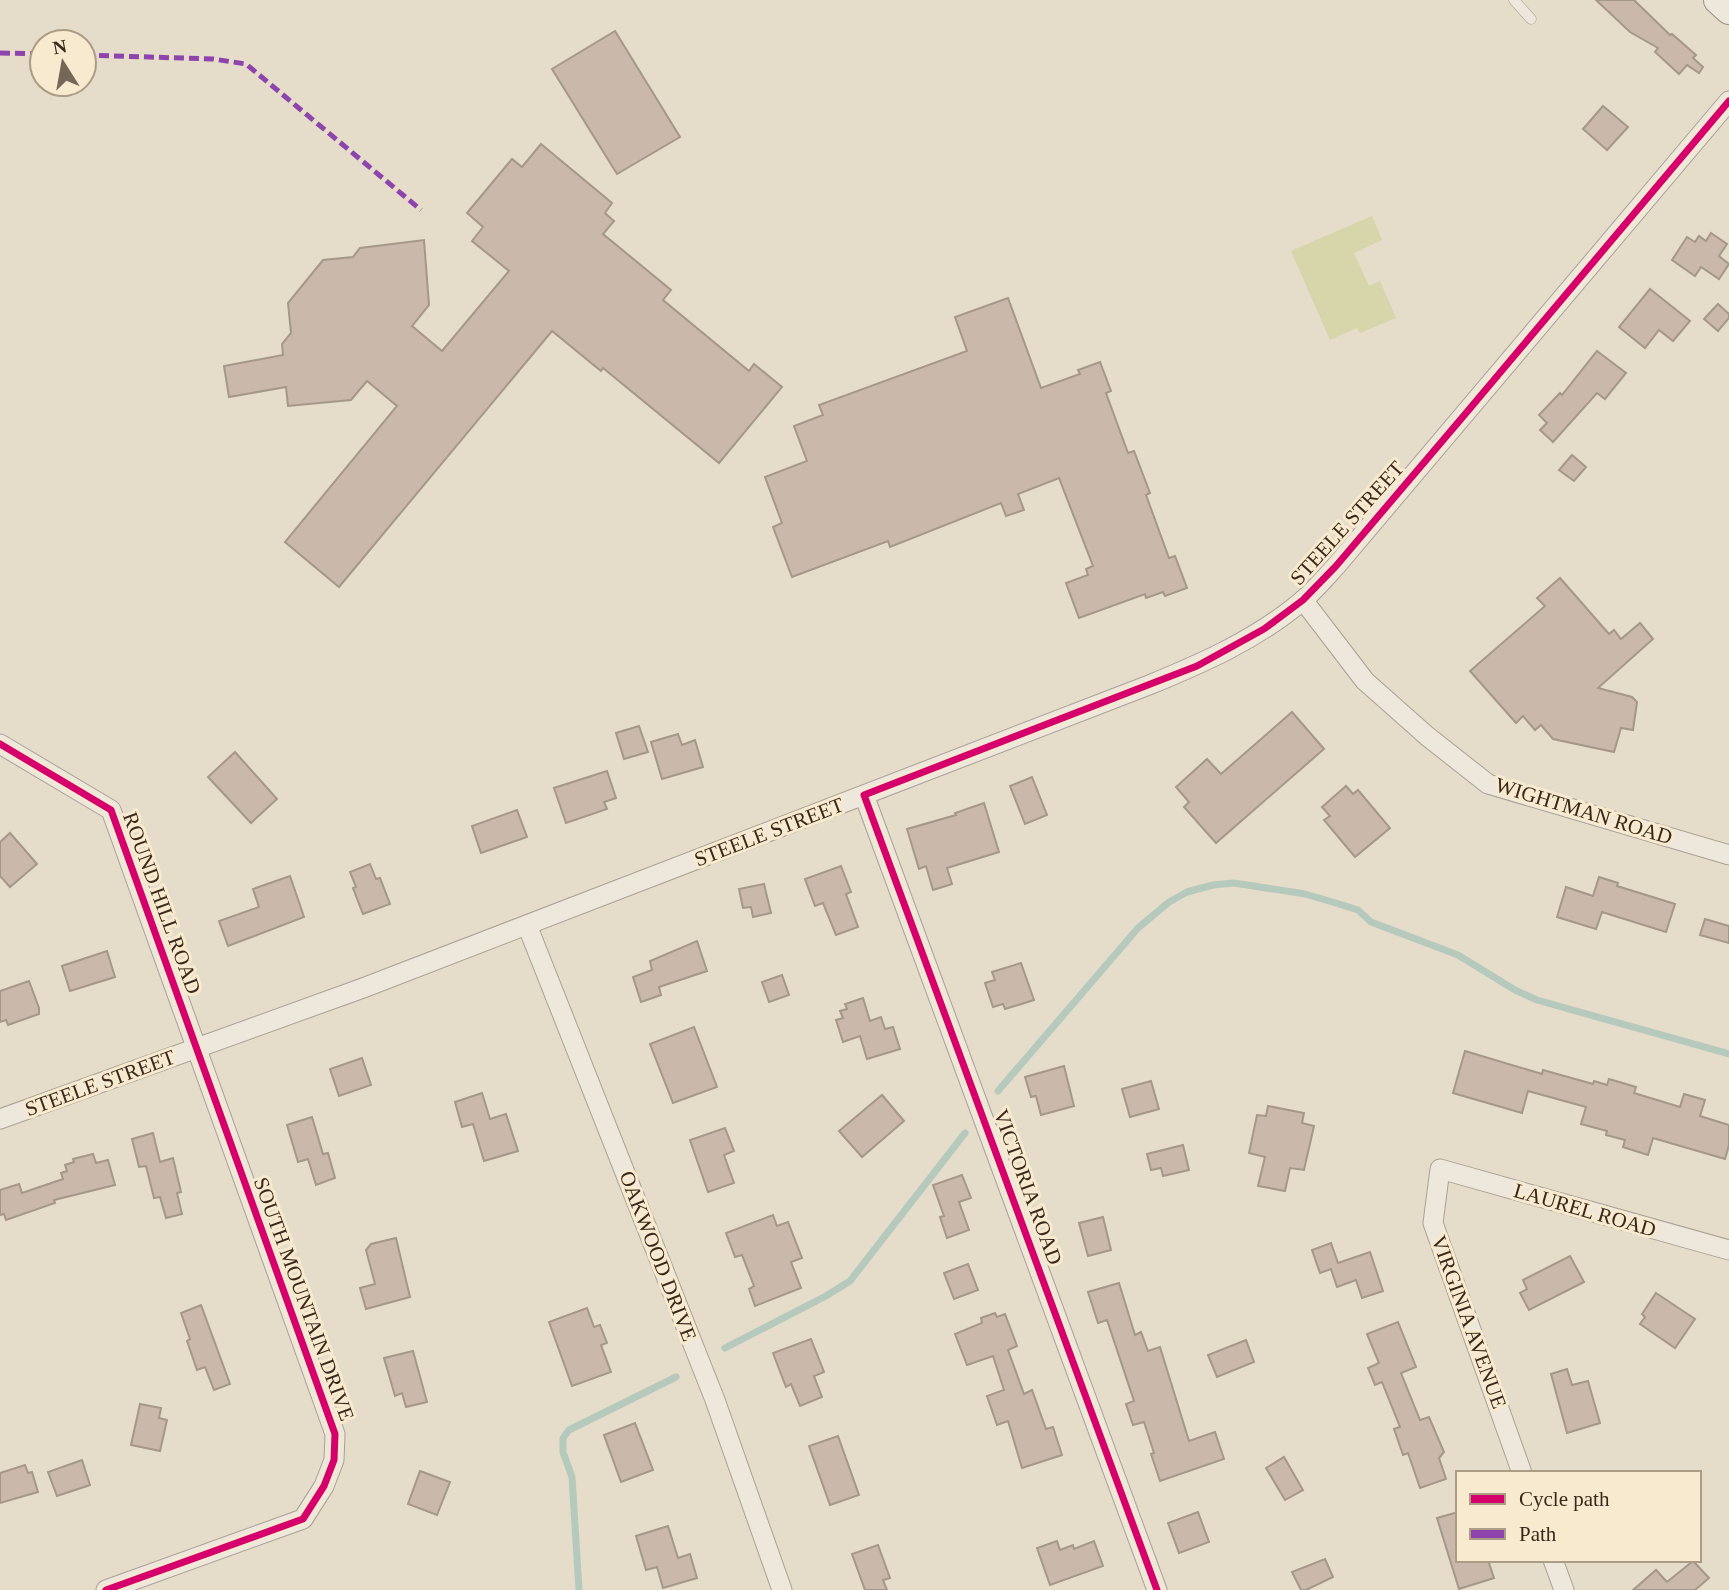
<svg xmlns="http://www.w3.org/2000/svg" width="1729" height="1590" font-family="'Times New Roman',serif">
  <rect width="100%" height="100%" fill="#e5dcc9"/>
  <!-- green -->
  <polygon fill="#d7d5aa" points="1372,216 1382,240 1354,253 1369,286 1380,281 1396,318 1360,333 1357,328 1330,340 1291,251"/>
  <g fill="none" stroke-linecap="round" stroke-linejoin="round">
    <!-- stream -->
    <g stroke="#b5cabc" stroke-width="7">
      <polyline points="998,1091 1138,928 1169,902 1187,892 1213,885 1234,883 1305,894 1336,903 1358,910 1371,922 1458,955 1515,990 1537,1000 1729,1054"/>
      <polyline points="725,1348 826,1296 850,1281 965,1133"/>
      <polyline points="579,1590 572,1477 563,1452 563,1438 569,1430 676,1377"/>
    </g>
  </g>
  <!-- building -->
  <g fill="#cab9aa" stroke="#a59789" stroke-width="2">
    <polygon points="1596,0 1634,0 1670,35 1672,34 1696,55 1693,58 1703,67 1699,73 1687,65 1679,74 1655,52 1658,48 1630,32"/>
    <polygon points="615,31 680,137 617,174 552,69"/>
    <polygon points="1603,106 1628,127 1607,150 1583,129"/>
    <polygon points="541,144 612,203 605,213 614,221 603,234 671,290 663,300 749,371 754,364 782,387 719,463 603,368 601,371 552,331 339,587 285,542 397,406 367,381 351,400 288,406 286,387 229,397 224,366 283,355 282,344 291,333 288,303 323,260 353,257 360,248 424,240 429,305 412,326 442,351 509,271 472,241 483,227 467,213 512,159 522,167"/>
    <polygon points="1711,233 1727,244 1719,256 1729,264 1719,279 1701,267 1695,276 1672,260 1687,237 1695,242 1699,236 1706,241"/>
    <polygon points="1650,289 1690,321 1673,341 1659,330 1645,348 1619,327"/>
    <polygon points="1008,298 1041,388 1080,374 1078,370 1100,362 1111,391 1106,393 1128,453 1134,451 1150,493 1146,495 1169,558 1175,556 1187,588 1165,596 1163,592 1146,598 1145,594 1079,618 1066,583 1088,575 1086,569 1093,566 1059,478 1018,494 1024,510 1006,516 1001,503 890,547 888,541 792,577 773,527 782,523 765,477 807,461 794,426 823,415 819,405 967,351 955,317"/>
    <polygon points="1718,304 1729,314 1729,318 1718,331 1704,319"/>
    <polygon points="1597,351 1626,373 1605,399 1597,393 1553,442 1540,430 1547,423 1539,415 1560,393 1562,395"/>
    <polygon points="1572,455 1586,467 1574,481 1559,470"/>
    <polygon points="1560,578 1609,634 1614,630 1621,639 1640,623 1653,639 1598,688 1632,697 1637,702 1633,730 1621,728 1614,752 1553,739 1541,725 1535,730 1523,716 1516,723 1470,671 1545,606 1537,598"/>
    <polygon points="1292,712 1324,749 1216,843 1184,807 1189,802 1176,787 1207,759 1221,774"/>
    <polygon points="639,726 648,752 624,759 616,733"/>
    <polygon points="678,734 682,745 695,740 703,767 662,779 651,742"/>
    <polygon points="235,752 277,799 251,823 208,777"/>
    <polygon points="607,771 616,798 604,802 607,809 566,823 554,788"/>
    <polygon points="1032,777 1047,815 1025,824 1010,786"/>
    <polygon points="1346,786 1353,794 1358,790 1390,828 1355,857 1324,820 1330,816 1322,807"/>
    <polygon points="984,803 999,852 947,868 952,884 933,890 926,866 919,869 907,829 956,815 955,813"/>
    <polygon points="517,810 527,837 481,853 472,826"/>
    <polygon points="10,833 37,864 10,887 0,876 0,842"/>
    <polygon points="370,864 376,879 380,878 390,904 363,914 353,888 356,887 350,872"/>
    <polygon points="841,866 851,892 846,894 858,927 836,935 823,903 815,906 805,879"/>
    <polygon points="290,876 304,917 228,946 219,921 259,907 253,889"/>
    <polygon points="1599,877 1618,883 1617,886 1675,904 1666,932 1602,912 1596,929 1557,917 1566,887 1593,896"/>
    <polygon points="764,884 771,913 753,917 751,907 743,908 739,889"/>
    <polygon points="1705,919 1729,926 1729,943 1700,935"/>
    <polygon points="697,941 707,971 659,987 661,995 641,1002 633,977 652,970 650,961"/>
    <polygon points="107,951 115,977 70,991 62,966"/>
    <polygon points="1021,963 1034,1000 1005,1009 1003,1004 993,1007 985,983 995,980 992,972"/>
    <polygon points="782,975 789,995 769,1002 762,982"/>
    <polygon points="29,981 39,1008 39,1014 8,1025 6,1020 0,1022 0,991"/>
    <polygon points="863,998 870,1021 881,1017 885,1029 893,1027 900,1049 867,1059 860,1036 843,1042 836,1020 843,1018 840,1011 847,1009 845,1004"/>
    <polygon points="694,1027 717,1087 673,1103 650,1044"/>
    <polygon points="1465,1051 1542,1074 1543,1070 1593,1084 1594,1081 1607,1085 1609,1079 1636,1087 1634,1093 1680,1107 1684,1094 1705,1100 1700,1116 1729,1125 1729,1145 1725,1159 1653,1138 1648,1155 1623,1147 1625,1140 1606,1135 1607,1131 1581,1124 1586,1107 1528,1091 1522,1113 1453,1093"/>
    <polygon points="362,1058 371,1085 339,1096 330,1069"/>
    <polygon points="1064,1066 1074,1106 1041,1115 1036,1096 1031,1097 1025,1077"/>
    <polygon points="1151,1081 1159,1109 1130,1117 1122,1089"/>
    <polygon points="482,1093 490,1119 506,1114 518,1151 484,1161 473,1124 462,1127 455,1102"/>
    <polygon points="882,1095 904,1121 862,1157 839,1131"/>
    <polygon points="1268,1106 1304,1113 1302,1123 1314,1126 1304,1170 1290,1168 1285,1191 1258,1186 1265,1157 1249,1153 1257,1115 1266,1116"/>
    <polygon points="312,1117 323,1154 328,1153 335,1178 316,1185 308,1159 298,1162 287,1125"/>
    <polygon points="725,1128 734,1151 724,1155 734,1183 708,1192 690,1140"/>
    <polygon points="153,1133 160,1162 173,1158 181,1192 177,1193 182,1214 166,1218 160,1197 154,1198 146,1166 139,1167 132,1139"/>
    <polygon points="1183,1145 1189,1170 1163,1176 1161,1168 1151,1170 1147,1154"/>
    <polygon points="93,1154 96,1163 108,1160 115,1185 54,1200 55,1203 6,1220 4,1214 0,1215 0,1190 19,1184 22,1193 63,1179 61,1173 67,1171 65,1165 74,1162 73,1159"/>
    <polygon points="962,1175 971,1198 959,1202 969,1230 947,1238 940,1217 944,1216 933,1185"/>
    <polygon points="773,1215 777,1226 788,1222 802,1258 791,1262 801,1288 755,1306 749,1289 754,1286 742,1255 735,1257 726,1233"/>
    <polygon points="1103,1217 1111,1250 1088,1256 1079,1223"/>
    <polygon points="396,1238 410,1297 366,1309 360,1288 375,1284 366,1250 371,1244"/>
    <polygon points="1331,1243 1338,1263 1370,1252 1383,1291 1362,1298 1356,1280 1337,1287 1331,1269 1320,1273 1312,1250"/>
    <polygon points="1570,1256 1584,1282 1529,1310 1520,1293 1527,1289 1523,1280"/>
    <polygon points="968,1264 978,1290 954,1299 944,1273"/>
    <polygon points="1119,1283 1135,1335 1141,1332 1148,1351 1160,1347 1189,1441 1215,1432 1224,1459 1160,1481 1151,1454 1154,1453 1144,1422 1133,1425 1126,1404 1134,1401 1107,1320 1098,1323 1088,1292"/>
    <polygon points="1656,1293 1695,1319 1675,1348 1640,1324 1645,1317 1642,1314"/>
    <polygon points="201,1305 230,1384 214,1390 205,1367 197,1370 187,1341 190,1339 181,1313"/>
    <polygon points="587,1308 594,1327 600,1325 607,1343 601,1345 611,1372 572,1386 549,1322"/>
    <polygon points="995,1313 997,1317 1005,1314 1017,1346 1008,1350 1024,1394 1032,1390 1046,1429 1053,1427 1062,1455 1022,1468 1008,1421 997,1425 987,1396 1004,1390 993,1356 967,1365 955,1334 982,1323 981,1318"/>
    <polygon points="1398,1322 1416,1367 1401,1373 1420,1420 1429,1417 1444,1452 1439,1458 1446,1479 1420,1488 1408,1453 1403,1455 1394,1429 1400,1427 1382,1382 1375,1385 1368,1368 1379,1363 1367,1334"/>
    <polygon points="811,1339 824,1372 814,1376 822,1397 800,1406 791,1384 786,1387 773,1353"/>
    <polygon points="1246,1340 1254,1362 1217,1377 1208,1355"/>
    <polygon points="413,1351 427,1402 406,1407 402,1393 395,1396 384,1358"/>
    <polygon points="1567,1369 1572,1385 1588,1381 1600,1423 1567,1433 1551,1374"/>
    <polygon points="140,1404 161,1408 159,1418 167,1420 160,1451 131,1445"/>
    <polygon points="635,1423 653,1470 621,1482 604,1435"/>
    <polygon points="838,1436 859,1495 830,1505 809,1446"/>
    <polygon points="1284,1457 1303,1490 1285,1500 1266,1468"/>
    <polygon points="82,1460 90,1485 57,1496 48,1472"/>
    <polygon points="25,1465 28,1473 32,1472 38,1492 0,1503 0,1473"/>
    <polygon points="420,1471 450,1482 437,1515 408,1504"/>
    <polygon points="1198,1512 1209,1542 1179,1553 1168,1523"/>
    <polygon points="1458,1512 1458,1560 1488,1560 1494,1578 1459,1589 1437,1518"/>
    <polygon points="668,1526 678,1558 690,1554 697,1578 663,1588 657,1567 646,1570 636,1536"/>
    <polygon points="1057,1541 1060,1550 1073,1545 1074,1549 1094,1541 1103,1566 1050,1585 1037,1548"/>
    <polygon points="878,1545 890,1578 883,1580 887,1590 865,1590 852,1554"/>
    <polygon points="1325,1559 1333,1577 1306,1590 1301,1590 1292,1572"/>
    <polygon points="1693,1561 1709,1578 1695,1590 1633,1590 1656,1570 1667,1582"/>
  </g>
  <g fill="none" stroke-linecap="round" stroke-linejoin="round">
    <!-- lane casing -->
    <g stroke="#aaa193" stroke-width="11">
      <polyline id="lane" points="1514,0 1531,19"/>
    </g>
    <!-- street casing -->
    <g stroke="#aaa193" stroke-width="21">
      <g id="street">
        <polyline points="1303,600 1365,681 1427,736 1488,784 1729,855"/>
        <polyline points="0,744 111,810 335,1434 334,1460 324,1486 303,1519 106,1590"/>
        <polyline points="864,795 1157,1590"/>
        <polyline points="527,925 715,1400 782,1590"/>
        <path d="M0,1119l363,-131 786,-303c54,-22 108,-46 153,-84 12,-10 23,-23 34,-35l393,-465"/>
        <polyline points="1522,1473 1433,1223 1440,1169 1729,1250"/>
        <polyline points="1553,1560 1564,1590"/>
      </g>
    </g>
    <!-- secondary casing -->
    <g stroke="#999083" stroke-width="30">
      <polyline id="secondary" points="1718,0 1729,10"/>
    </g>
    <!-- lane -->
    <use href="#lane" stroke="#ede7dc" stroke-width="10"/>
    <!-- street -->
    <use href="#street" stroke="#ede7dc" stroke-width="19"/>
    <!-- secondary -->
    <use href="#secondary" stroke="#ede7dc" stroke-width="28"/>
    <!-- quiet -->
    <g stroke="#8e44ad" stroke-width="5" stroke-dasharray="10 5" stroke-linecap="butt">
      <polyline points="0,53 42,54"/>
      <polyline points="84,55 213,59 246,64 421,210"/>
    </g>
    <!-- cycleway casing -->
    <g stroke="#f8eace" stroke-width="11">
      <g id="cycleway">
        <polyline points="0,744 111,810 335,1434 334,1460 324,1486 303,1519 106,1590"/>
        <polyline points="1157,1590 864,795 1197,666 1264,629 1303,600 1336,566 1461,419 1729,101"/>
      </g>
    </g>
    <!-- cycleway -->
    <use href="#cycleway" stroke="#d6006c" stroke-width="7"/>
  </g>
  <g text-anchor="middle" stroke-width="6" stroke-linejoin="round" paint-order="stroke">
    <!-- street labels -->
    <g font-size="21" fill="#39281b" stroke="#f8eace">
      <text transform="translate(1347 523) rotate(-48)" y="7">STEELE STREET</text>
      <text transform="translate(1584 811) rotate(17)" y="7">WIGHTMAN ROAD</text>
      <text transform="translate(769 832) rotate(-21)" y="7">STEELE STREET</text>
      <text transform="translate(162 903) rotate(70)" y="7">ROUND HILL ROAD</text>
      <text transform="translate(100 1083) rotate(-20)" y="7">STEELE STREET</text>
      <text transform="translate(1028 1187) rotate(70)" y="7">VICTORIA ROAD</text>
      <text transform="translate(1585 1210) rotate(16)" y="7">LAUREL ROAD</text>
      <text transform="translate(658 1256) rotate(69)" y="7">OAKWOOD DRIVE</text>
      <text transform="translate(304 1299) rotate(70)" y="7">SOUTH MOUNTAIN DRIVE</text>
      <text transform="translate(1469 1322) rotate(70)" y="7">VIRGINIA AVENUE</text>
    </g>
  </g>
  <!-- legend -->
  <rect x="1456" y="1471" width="245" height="91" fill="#f8eace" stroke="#ac9c86" stroke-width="2"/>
  <rect x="1470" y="1494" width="35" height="10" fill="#d6006c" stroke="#ac9c86" stroke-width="2"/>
  <text x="1519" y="1506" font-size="21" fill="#39281b">Cycle path</text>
  <rect x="1470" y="1529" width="35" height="10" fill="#8e44ad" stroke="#ac9c86" stroke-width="2"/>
  <text x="1519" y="1541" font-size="21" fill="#39281b">Path</text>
  <!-- north arrow -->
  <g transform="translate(63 63) rotate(349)"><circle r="33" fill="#f8eace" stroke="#ac9c86" stroke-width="2"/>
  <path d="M0-5L12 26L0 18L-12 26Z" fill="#756758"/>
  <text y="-10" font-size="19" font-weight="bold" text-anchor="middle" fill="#39281b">N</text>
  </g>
</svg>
